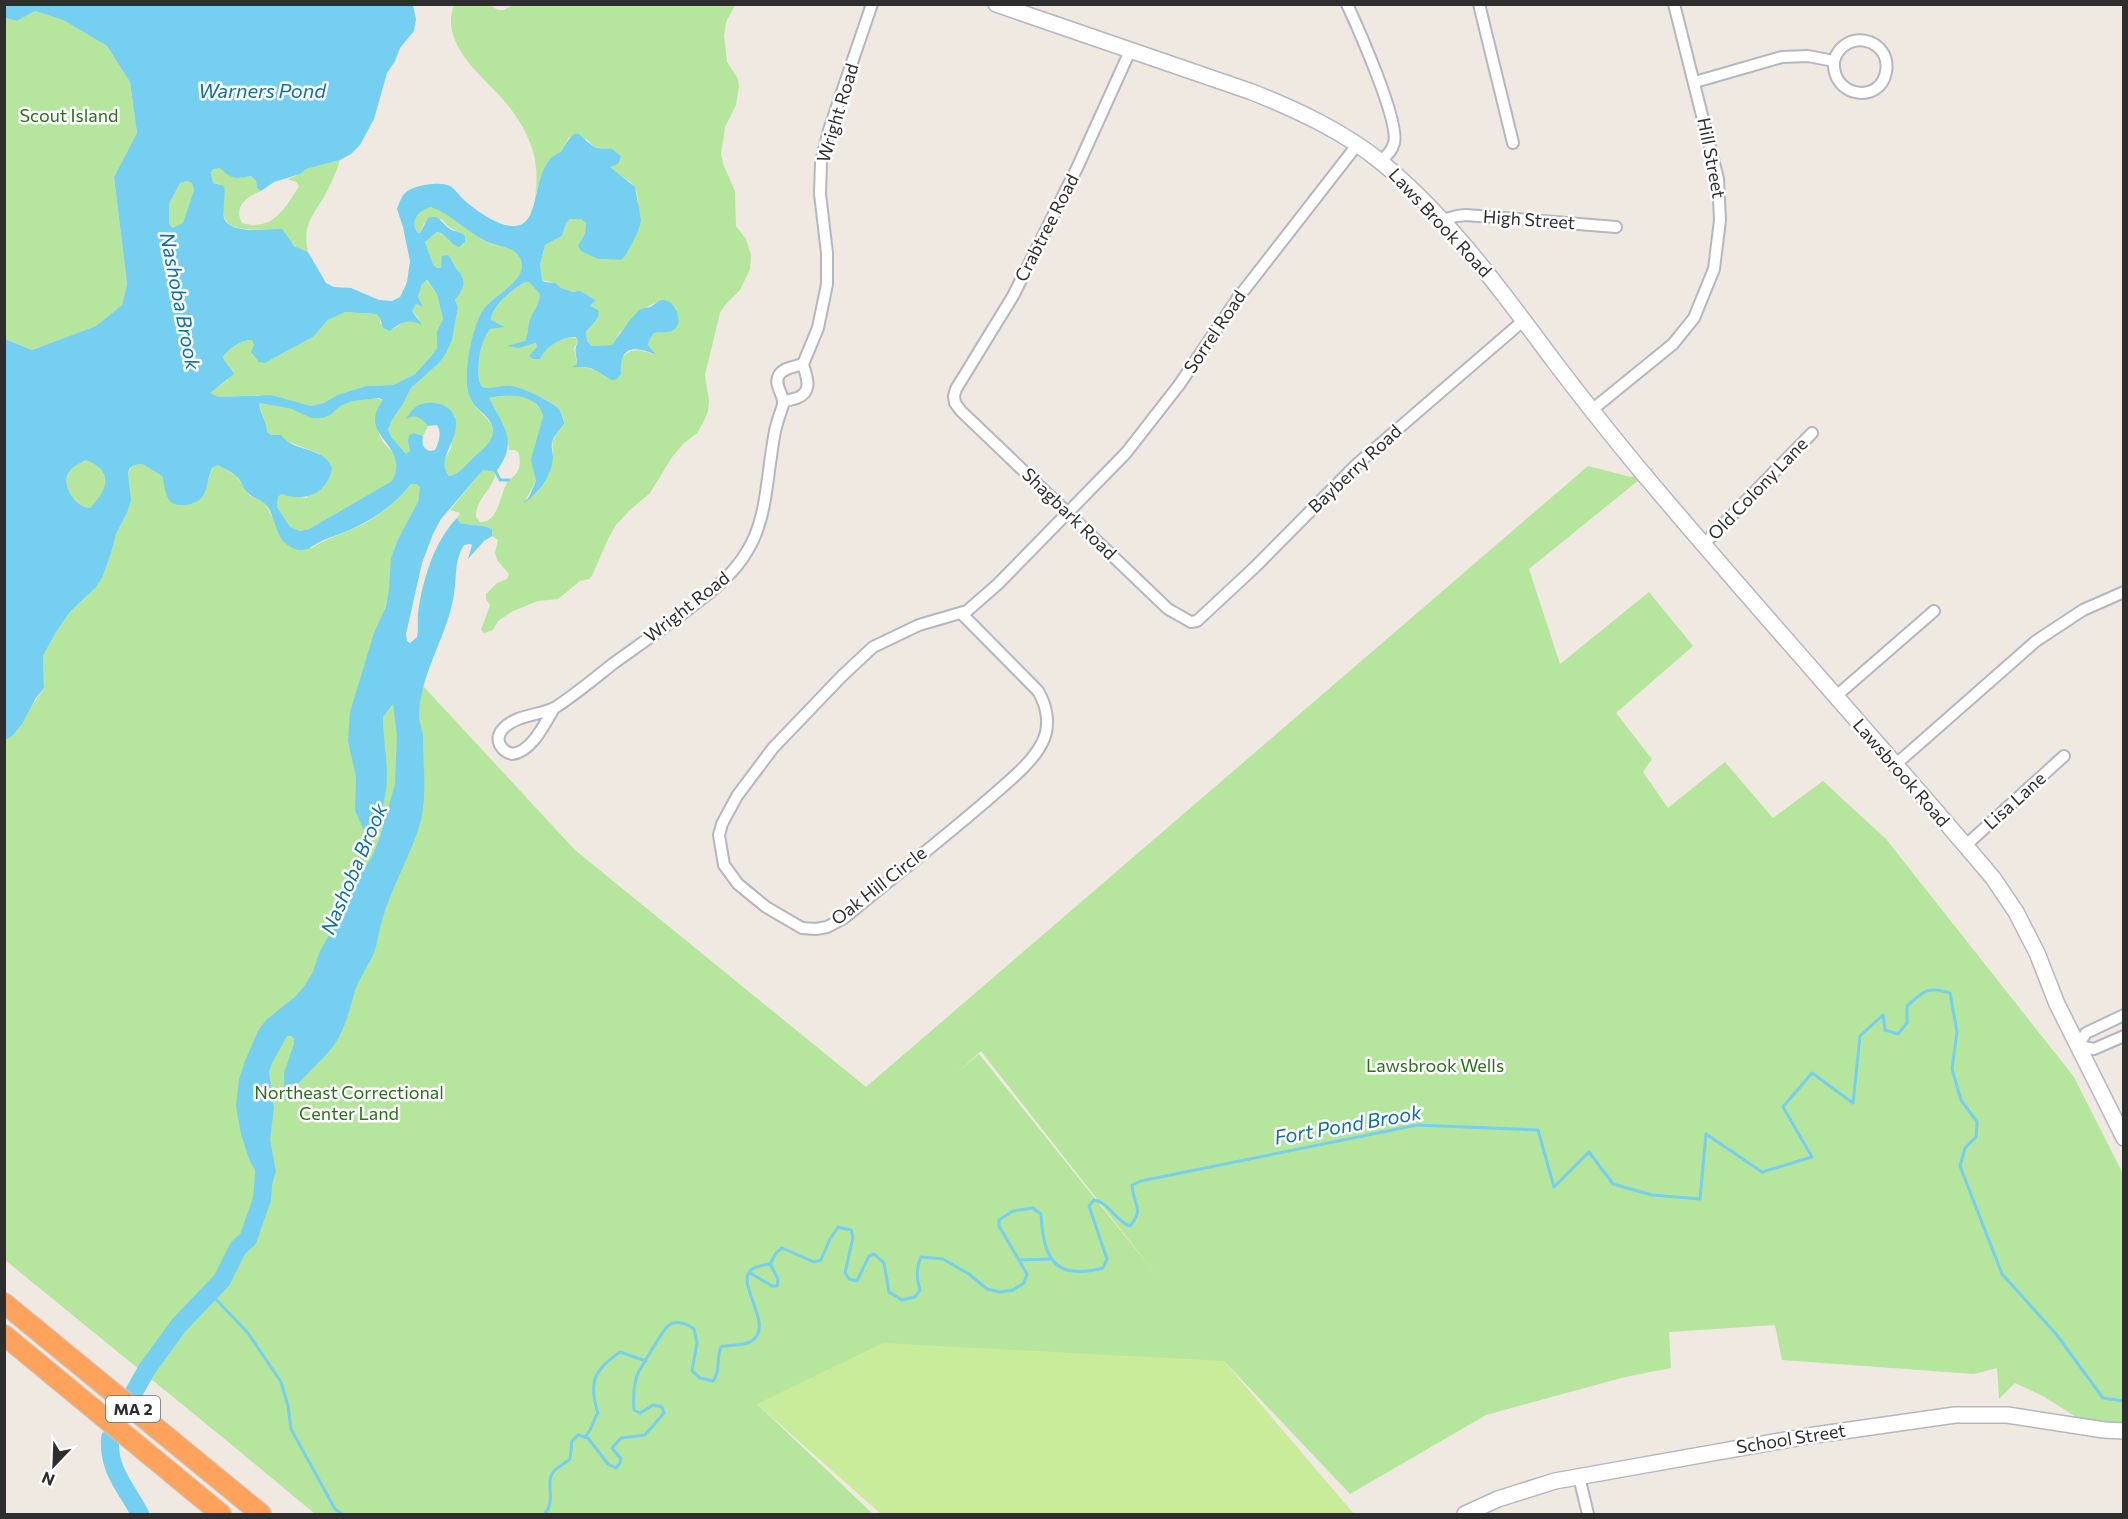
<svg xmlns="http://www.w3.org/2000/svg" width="2128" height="1519" font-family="Commissioner,sans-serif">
  <rect width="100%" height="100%" fill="#efe9e1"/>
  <!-- green -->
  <g fill="#b6e59e" fill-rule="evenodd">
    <path d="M514,4l221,1 -9,17 -2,14 3,26 11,17 1,8 -3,18 -11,22 -4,27 3,12 11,25 1,35 10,13 5,16 -1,14 -10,21 -14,14 -6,9 -15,62 4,26 -1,10 -5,12 -6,10 -13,10 -12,14 -22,36 -21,18 -13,14 -8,14 -16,37 -3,3 -9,2 -22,18 -20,2 -25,10 -15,10 -5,9 -9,3 -3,-3 9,-25 -4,-6v-5l11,-11 10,-4 2,-5 -12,-14 -2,-7 3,-13 -6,-4v-7c-9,-5 -22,-3 -32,-6l-3,-5 3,-5 -10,-3 33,-40 13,2c-3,18 -21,27 -20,45l4,5c19,1 20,-29 28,-41 3,-5 3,-1 7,-6 6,-6 5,-15 4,-22l-4,-3h-6l-1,-8 -20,-44 23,-3 20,4 11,12 1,5 -8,32 1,33 -11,20c17,-8 26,-27 28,-46 0,-4 -1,-9 0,-14 3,-11 19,-17 5,-33 -11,-12 -41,-18 -57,-20 -6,0 -12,1 -19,-1 -8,-12 -2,-46 8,-58l13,-2 -12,-7c2,-17 22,-29 34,-38h4l12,12c-1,10 -7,15 -10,23 -4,8 -2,16 -6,24l-15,5 9,2 17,-5 1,4 -2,4 6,4c8,-9 23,-20 35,-17l2,4 -4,6 3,16 -4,3 4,1c10,-3 22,3 30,10 18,-21 17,-36 48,-23l-7,-10 2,-6 4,-6 16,-1 6,-23c-16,-16 -23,-3 -40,4l-3,7 -13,12 -8,13 -20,1 -5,-5 -1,-9 11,-12 -7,-14 6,-6c-14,-9 -19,-6 -32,-11 -5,-1 -8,-6 -13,-7 -3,-1 -6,-1 -9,-2l-2,-15 5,-20 17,-9 4,-13 4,-4h11l5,3 -1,11 -4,7 17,19 23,1c12,-11 22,-57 14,-72 -5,-9 -19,-13 -25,-21l10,-5 1,-6c-7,-6 -16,-9 -25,-8l-10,-9 -17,-2 -8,15c-17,6 -21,29 -26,45 3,-21 2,-39 -7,-59 -6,-15 -18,-31 -29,-43 -22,-23 -59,-54 -45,-90h35l9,5h6z"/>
    <polygon points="35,11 63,20 107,46 130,82 137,133 114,177 127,284 122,305 96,326 32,350 5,339 4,18 17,21"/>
    <path d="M340,160c-4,12 -9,24 -15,35 -13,22 -23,30 -17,57 -11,-4 -20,-8 -24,-20 -14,-5 -55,4 -60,-16 -3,-11 -1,-21 -5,-32l-6,-1c-2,-5 -3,-9 0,-14l7,-2c12,13 15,12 31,9l5,5 1,7 4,3c-14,6 -28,15 -19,32 30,9 43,-14 57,-37l-3,-4 -8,-3 12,-5 6,-5z"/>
    <polygon points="187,181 192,183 194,190 183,224 173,228 169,224 169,204 180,183"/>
    <path d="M431,206c20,8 35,24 53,35 10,6 27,5 34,14 17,23 -25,39 -35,55 -9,14 -16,47 -16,62 -1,11 0,22 6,31 8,12 27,22 18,38 -4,7 -11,11 -17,16 -8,7 -14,17 -25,19l-4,-5 -1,-10 7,-13 4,-32 -42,-1 8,2 7,9 -5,10 -9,-3 -6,9 2,9 -4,4 -14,-17 -4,-8 4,-10 11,-16 8,-16 28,-25 13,-23 6,-33 -3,-7 8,-19c-3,-11 -11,-18 -20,-25l-2,12h-4l-4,-4 -8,-22 12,-10 10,5 2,4 14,4 2,-9c-9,-8 -14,-4 -23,-17l-18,4 -4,10 -3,-1c-7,-12 2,-21 14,-26z"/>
    <path d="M426,280l11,14 6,25 -6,12v17l-5,7 -17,19 -22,11 -27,1 -29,9 -13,8 -13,3 -51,-11 -42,2 -6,-1 -2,-4 18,-12 -5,-23c5,-8 19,-18 29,-17l3,5 16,15 42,-23 15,-17 17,-8 31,2 4,4v5l10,8 16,-10 13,-3 -7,-7 4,-7 6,3 -4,-10 4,-13z"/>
    <path d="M374,398l9,2c-1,9 -7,25 -4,34 7,20 29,17 13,47l-83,48 -9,2 -11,-4 -12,-20 1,-10 2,-3 27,4 13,-44 -49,-19 -4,-3c0,-11 -6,-18 -8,-29l33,6 48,-3 13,-5z"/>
    <path d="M86,460c28,12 22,30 4,48 -13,0 -27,-19 -23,-32 3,-9 12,-12 19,-16z"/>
    <path d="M142,464l20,12 6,23 39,-14 5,-17 6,-3 18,11 14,20 13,5 13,22 4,13 32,12c13,-9 28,-13 43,-20 19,-8 43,-27 56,-44h5l4,3c2,20 -16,38 -24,56 -6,15 -4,30 -6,46 -3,16 -9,30 -16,44l201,217 291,237 722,-621 43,11 24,-10 -126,102 31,95 89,-72 44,54 -77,67 36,46 -9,13 25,36 57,-46 48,56 50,-37 63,58 188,238 46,91 3,8v262l-42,-18 -38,-24 -28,-13 -16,16 -2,-31 -23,6 -192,-14 -7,-35 -106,7 2,36 -46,9 -139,38 -136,79 -126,-133 -467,43 116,110h-558l-83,-69 -227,-185 -1,-520 8,-4 32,-48 -1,-32 13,-24 14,-20 14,-13 19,-23 9,-26 4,-16 11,-21 1,-38 2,-6 4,-4zM981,1051l177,226 -179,-223 -23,20z"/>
  </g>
  <!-- pitch -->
  <polygon fill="#c9ec9a" points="883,1343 1224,1361 1354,1514 881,1514 757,1404"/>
  <!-- water -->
  <path fill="#75cff0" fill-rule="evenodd" d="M5,4l408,1 3,14 -2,12 -14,17 -5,13 -8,12 -13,46 -14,26 -9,9 -11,6 -34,9 -6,5 -26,8 -13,9 -4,-3 -1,-7 -5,-5c-16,3 -19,4 -31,-8l-7,1 -2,4 2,10 11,3c2,9 -2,24 0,32 6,17 45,11 58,11l12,17 14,6 18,31 8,4 17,1 28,12 13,1 8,-4 3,-6 4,-9 3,-21 -7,-34 -6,-18c2,-5 4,-12 8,-16 9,-8 34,-12 45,-7 5,3 9,9 13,13 12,11 40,32 57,26 22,-7 11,-63 41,-73 18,-31 15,-16 35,-4l16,1 9,7c-1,8 -4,9 -11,11l25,20 6,34 -4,13 -12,22 -4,4 -23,-1 -17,-8 -3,-5 7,-13 1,-10 -5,-4h-11l-4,4 -4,13 -17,9 -5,20 2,15 3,2 10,1 6,5 12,4 7,-1 16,9 -6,6 8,4c3,10 -7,15 -12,22l1,9 5,5 20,-1c5,-7 23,-33 29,-36 3,-1 7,-1 9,-2 4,-2 7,-6 12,-7 13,-1 24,24 10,31 -4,2 -12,1 -18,2l-4,6 -2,6 8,10c-22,-10 -37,-9 -35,19l-4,5 -5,1c-9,-4 -19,-14 -29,-13 -4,0 -7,1 -11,0l5,-3c0,-10 -4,-13 1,-22l-2,-5c-13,-1 -31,10 -36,22h-7l-4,-3 8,-9 -1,-4 -17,5 -12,-2 18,-5c4,-8 2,-16 6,-24 3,-8 9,-13 9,-23l-11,-12h-4c-12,8 -33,22 -34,38l14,7 -15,2c-10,12 -16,46 -8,58 11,3 19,-2 29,-1 10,1 42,16 48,23 3,4 4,9 5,14 -3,7 -11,12 -12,20 -1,5 1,10 1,15 -2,19 -14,36 -31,46l7,-7 7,-16 -5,-21 12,-44c-5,-23 -36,-22 -54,-18 15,30 30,43 7,74l-13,-2 -42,49 -8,15 -11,29 -16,71 1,7 3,2 7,-6c2,-8 0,-16 1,-24 5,-33 15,-70 39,-95l3,5c10,3 23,1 32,6v7l-8,5 -16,18 4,-14 -2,-1 -6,1c-10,16 -7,31 -10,49 -6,42 -34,78 -35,122 0,7 4,15 4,22 0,26 4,55 -2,82 -9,33 -28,64 -38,97 -4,12 -5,24 -9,36 -5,11 -12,21 -17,32 -6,17 -9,35 -18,52 -14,25 -41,40 -54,66l-1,-30 10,-29v-5l-2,-3h-5l-16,29 -2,7 5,36 -4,31 6,33 -8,23 -19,-36 -8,-25 -5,-28 3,-27 6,-18 13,-30 8,-11 30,-24 9,-11 8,-13 6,-19 17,-30 9,-25 27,-41 8,-20 15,-53 2,-49 -4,-31 -10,13c0,34 10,59 -2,95 -3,7 -5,15 -12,20l-6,-3 -8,-19 1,-33 -8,-36 2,-29 24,-79 12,-27 3,-16 2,-32 6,-17 21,-39 2,-15 -4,-3h-5c-22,28 -52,44 -85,55 -14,5 -22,20 -41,4 -9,-8 -10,-24 -16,-34 -7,-11 -14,-9 -21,-16 -5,-4 -6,-11 -10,-15 -5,-6 -14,-9 -20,-13l-6,3c-4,9 -4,19 -9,28 -5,9 -28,13 -34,4 -4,-6 -5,-17 -7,-24l-20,-12 -8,1 -5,4 -1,6 3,25 -4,13 -11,21 -4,16 -9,26 -7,11 -26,25 -14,20 -13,24 1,32 -8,10 -14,26 -10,12 -7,4v-401l27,11 64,-24 26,-21 5,-21 -13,-107 23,-44 -7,-51 -23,-36 -44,-26 -28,-9 -18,10 -12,-3zM187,181l5,2 2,7 -11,33 -10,5 -4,-4v-20l11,-21zM431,207c20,7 35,24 54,34 9,5 26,5 33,14 17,23 -25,39 -35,55 -9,14 -16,46 -16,62 -1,11 0,22 6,31 4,6 12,11 16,17 11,16 -3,27 -15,37 -8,7 -14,17 -25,19 -15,-17 13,-38 6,-58 -5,-15 -23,-18 -36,-13 -6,3 -10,9 -13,14 10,-5 14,-2 22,7l9,-1c5,8 2,17 -2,25l-5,1c-8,-3 -8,-7 -7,-15l-9,-3 -5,2 -1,7 2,9 -4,3 -14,-16 -4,-8 4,-10 11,-16 8,-16 28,-25 7,-10 6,-13 6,-33 -3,-7c9,-13 13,-18 1,-32 -4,-5 -4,-9 -8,-13l-6,1 -1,12h-4l-4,-4 -8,-22 12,-10c10,2 12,12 22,15l6,-5v-6c-5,-5 -9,-4 -15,-7 -9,-5 -9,-15 -22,-11l-8,15 -3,-1c-7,-12 2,-22 14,-25zM427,280l10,14 6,25 -6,12v17l-5,7 -17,19 -22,11 -27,1 -29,9 -13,8 -13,3 -40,-11 -53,2 -8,-4 24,-19c-3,-7 -9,-10 -11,-17 5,-8 19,-18 29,-17l2,5 -3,7 8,10 6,1 48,-26 15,-17 17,-8 31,2 4,4 3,10 7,3c11,-9 19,-13 32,-6l-10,-14 4,-7 7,3 -5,-10 4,-13zM379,398l4,2c-28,38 29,43 9,81l-83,48 -9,2 -10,-4 -13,-20 1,-10 3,-3c23,8 46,1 51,-26 -8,-22 -38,-15 -51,-33h-10l-4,-3c0,-11 -7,-18 -8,-29l33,6 19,9h11l8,-3 10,-9 13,-5zM86,460c29,12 21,30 4,48 -13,0 -27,-20 -23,-32 3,-9 12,-12 19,-16z"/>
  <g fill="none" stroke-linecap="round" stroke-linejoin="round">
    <!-- stream -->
    <g stroke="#75cff0" stroke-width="3">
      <polyline points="496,472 500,480 509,480"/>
      <polyline points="1019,1260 1050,1259"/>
      <polyline points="750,1273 772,1286 777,1286 778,1279 770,1264"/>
      <polyline points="210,1293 248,1333 281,1382 288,1406 291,1429 335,1509 342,1514"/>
      <path d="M584,1437c9,-6 8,-16 14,-24 -10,-31 -4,-43 22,-61l26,9"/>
      <path d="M545,1514c12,-16 -1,-32 9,-43 4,-4 11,-8 16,-12l2,-18 6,-6 10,3 20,26 8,4 4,-5 1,-4 -9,-11 9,-10 24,-3 19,-22 -2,-6 -9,-2 -13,8 -6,-3c-1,-13 -1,-27 5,-39 6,-9 22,-39 29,-45 8,-7 19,-2 26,3l3,14 -5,28 8,7 13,3c8,-10 3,-23 8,-34 10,-3 24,0 32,-7 21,-17 -19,-57 -1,-71 5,-3 13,-4 18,-5l6,-11 6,-5 32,14 7,-2 9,-21 8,-12 13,3 2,7 -8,36 4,6 8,2 12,-25 5,-2 10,9 5,29 13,8 13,-3 5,-7c-4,-12 -4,-22 1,-33l22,2 26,15 18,15 13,3 13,-2 11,-7 3,-9 -28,-48v-6l14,-9 20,-3 8,6c2,44 13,67 62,54l4,-9 -18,-53 5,-6c15,2 21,21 36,26 15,-18 3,-21 2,-41l9,-4 276,-56 121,5 16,57 35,-35 24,32 39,11 48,4 6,-65 56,38 50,-15 -29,-50 29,-34 41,30 7,-67 23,-21 2,15 13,4 9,-11v-17c17,-15 20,-20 43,-13l7,39 -5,37 9,31 16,22 -1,15 -11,11 -5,18 42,108 54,60 47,64 21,3"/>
    </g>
    <!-- river -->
    <g stroke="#75cff0" stroke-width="18">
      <polyline points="133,1394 147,1369 179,1325 222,1280 238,1248 248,1239 262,1199 265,1162"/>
      <path d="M110,1438c-2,33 16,49 30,76"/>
    </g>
    <!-- street casing -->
    <g stroke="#b4b7c1" stroke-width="14">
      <g id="street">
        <path d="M1347,4c11,24 53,118 47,139 -2,8 -7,13 -14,18"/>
        <polyline points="1479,4 1513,143"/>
        <polyline points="1130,51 1077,168 1013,296 956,389 954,396 955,403 961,411 1168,609 1191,622 1197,621 1255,567 1356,465 1524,320"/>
        <path d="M1695,82l87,-25 26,-1 26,5c-3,36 46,44 52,11 6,-34 -42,-45 -52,-11"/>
        <polyline points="1442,220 1457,216 1466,215 1616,227"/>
        <path d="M783,402c5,-2 10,-3 14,-4 17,-7 9,-22 6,-34l15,-36 9,-44v-31l-7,-59 1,-32 8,-32 43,-126"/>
        <polyline points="1593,409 1673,344 1694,318 1714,269 1720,220 1718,179 1674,4"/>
        <polyline points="1703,545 1812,433"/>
        <path d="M961,613l77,78c9,15 13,35 4,52 -10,20 -33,38 -50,53 -48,42 -99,81 -148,122l-17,9 -11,2 -14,-1 -36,-21 -28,-23 -14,-19 -5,-30 3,-11 15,-28 36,-48 69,-72 31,-29 46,-22 48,-14 31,-27 128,-131 53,-68 59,-87 119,-153"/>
        <polyline points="1835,697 1934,611"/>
        <path d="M554,708c-9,15 -22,44 -42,46 -11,-3 -18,-14 -10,-24 13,-16 38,-14 54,-23 20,-13 39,-29 58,-44 32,-23 64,-45 95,-70 62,-49 53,-92 66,-162 2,-9 5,-17 8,-26 2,-10 -10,-19 -4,-30 5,-8 16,-8 24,-11"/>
        <polyline points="1895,765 2036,641 2083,610 2124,592"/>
        <polyline points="1965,846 2064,756"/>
        <polyline points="2124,1015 2086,1033 2078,1046 2094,1049 2124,1036"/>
        <polyline points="1579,1477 1588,1514"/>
      </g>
    </g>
    <!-- secondary casing -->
    <g stroke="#b4b7c1" stroke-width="18">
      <g id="secondary">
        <path d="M996,4l256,88c45,18 91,39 129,70 68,56 120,128 172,198 32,42 65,84 99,124 112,133 229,261 341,394l23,34 21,41 20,51 67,134"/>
        <polyline points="1465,1514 1498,1499 1555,1481 1808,1436 1955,1415 2007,1415 2104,1430 2124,1431"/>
      </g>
    </g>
    <!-- highway casing -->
    <g stroke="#c9c9c9" stroke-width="22">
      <g id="highway">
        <polyline points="4,1303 261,1514"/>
        <polyline points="4,1335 221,1514"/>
      </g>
    </g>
    <!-- street -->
    <use href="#street" stroke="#fff" stroke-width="10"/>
    <!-- secondary -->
    <use href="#secondary" stroke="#fff" stroke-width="15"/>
    <!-- highway -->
    <use href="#highway" stroke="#ffa35c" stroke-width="20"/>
  </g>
  <g text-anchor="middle" stroke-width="5" stroke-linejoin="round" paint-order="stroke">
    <!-- shield labels -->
    <rect fill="#fff" stroke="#6d6d6d" stroke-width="1.5" x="106" y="1396" width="54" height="26" rx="4.5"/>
    <g font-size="16" font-weight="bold" fill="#2e2e2e">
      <text x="133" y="1415">MA 2</text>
    </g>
    <!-- street labels -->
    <g font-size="18" fill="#2e2e2e" stroke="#fff">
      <text transform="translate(838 113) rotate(-73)" y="6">Wright Road</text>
      <text transform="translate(1711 158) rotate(79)" y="6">Hill Street</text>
      <text transform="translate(1529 220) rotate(4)" y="6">High Street</text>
      <text transform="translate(1440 223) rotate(47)" y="6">Laws Brook Road</text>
      <text transform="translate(1047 228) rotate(-63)" y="6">Crabtree Road</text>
      <text transform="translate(1215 332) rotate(-56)" y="6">Sorrel Road</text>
      <text transform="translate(1355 469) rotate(-43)" y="6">Bayberry Road</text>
      <text transform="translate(1758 489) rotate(-46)" y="6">Old Colony Lane</text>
      <text transform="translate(1069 514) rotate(44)" y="6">Shagbark Road</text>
      <text transform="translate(687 607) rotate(-38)" y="6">Wright Road</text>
      <text transform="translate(1901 773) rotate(49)" y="6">Lawsbrook Road</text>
      <text transform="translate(2015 801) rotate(-42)" y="6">Lisa Lane</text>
      <text transform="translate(879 886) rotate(-38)" y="6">Oak Hill Circle</text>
      <text transform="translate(1791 1439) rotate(-9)" y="6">School Street</text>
    </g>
    <!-- park labels -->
    <g font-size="18" fill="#2c6e1b" stroke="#fff">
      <text x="69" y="122">Scout Island</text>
      <text x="1435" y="1072">Lawsbrook Wells</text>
      <text x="349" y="1099">Northeast Correctional<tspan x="349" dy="21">Center Land</tspan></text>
    </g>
    <!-- water labels -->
    <g font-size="20" font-style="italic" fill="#0d6fa3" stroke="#fff">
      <text x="262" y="98">Warners Pond</text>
      <text transform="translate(180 301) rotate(79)" y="7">Nashoba Brook</text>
      <text transform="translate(354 869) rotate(-67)" y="7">Nashoba Brook</text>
      <text transform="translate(1348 1125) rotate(-10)" y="7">Fort Pond Brook</text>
    </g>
  </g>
  <!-- border -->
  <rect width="2128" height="1519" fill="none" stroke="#2e2e2e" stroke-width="12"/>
  <!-- north arrow -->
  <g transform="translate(54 1465) rotate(203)" stroke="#ffffff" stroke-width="4.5" paint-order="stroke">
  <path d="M0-4.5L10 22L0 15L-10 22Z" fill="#2e2e2e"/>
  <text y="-9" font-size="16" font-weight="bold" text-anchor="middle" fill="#2e2e2e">N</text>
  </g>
</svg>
